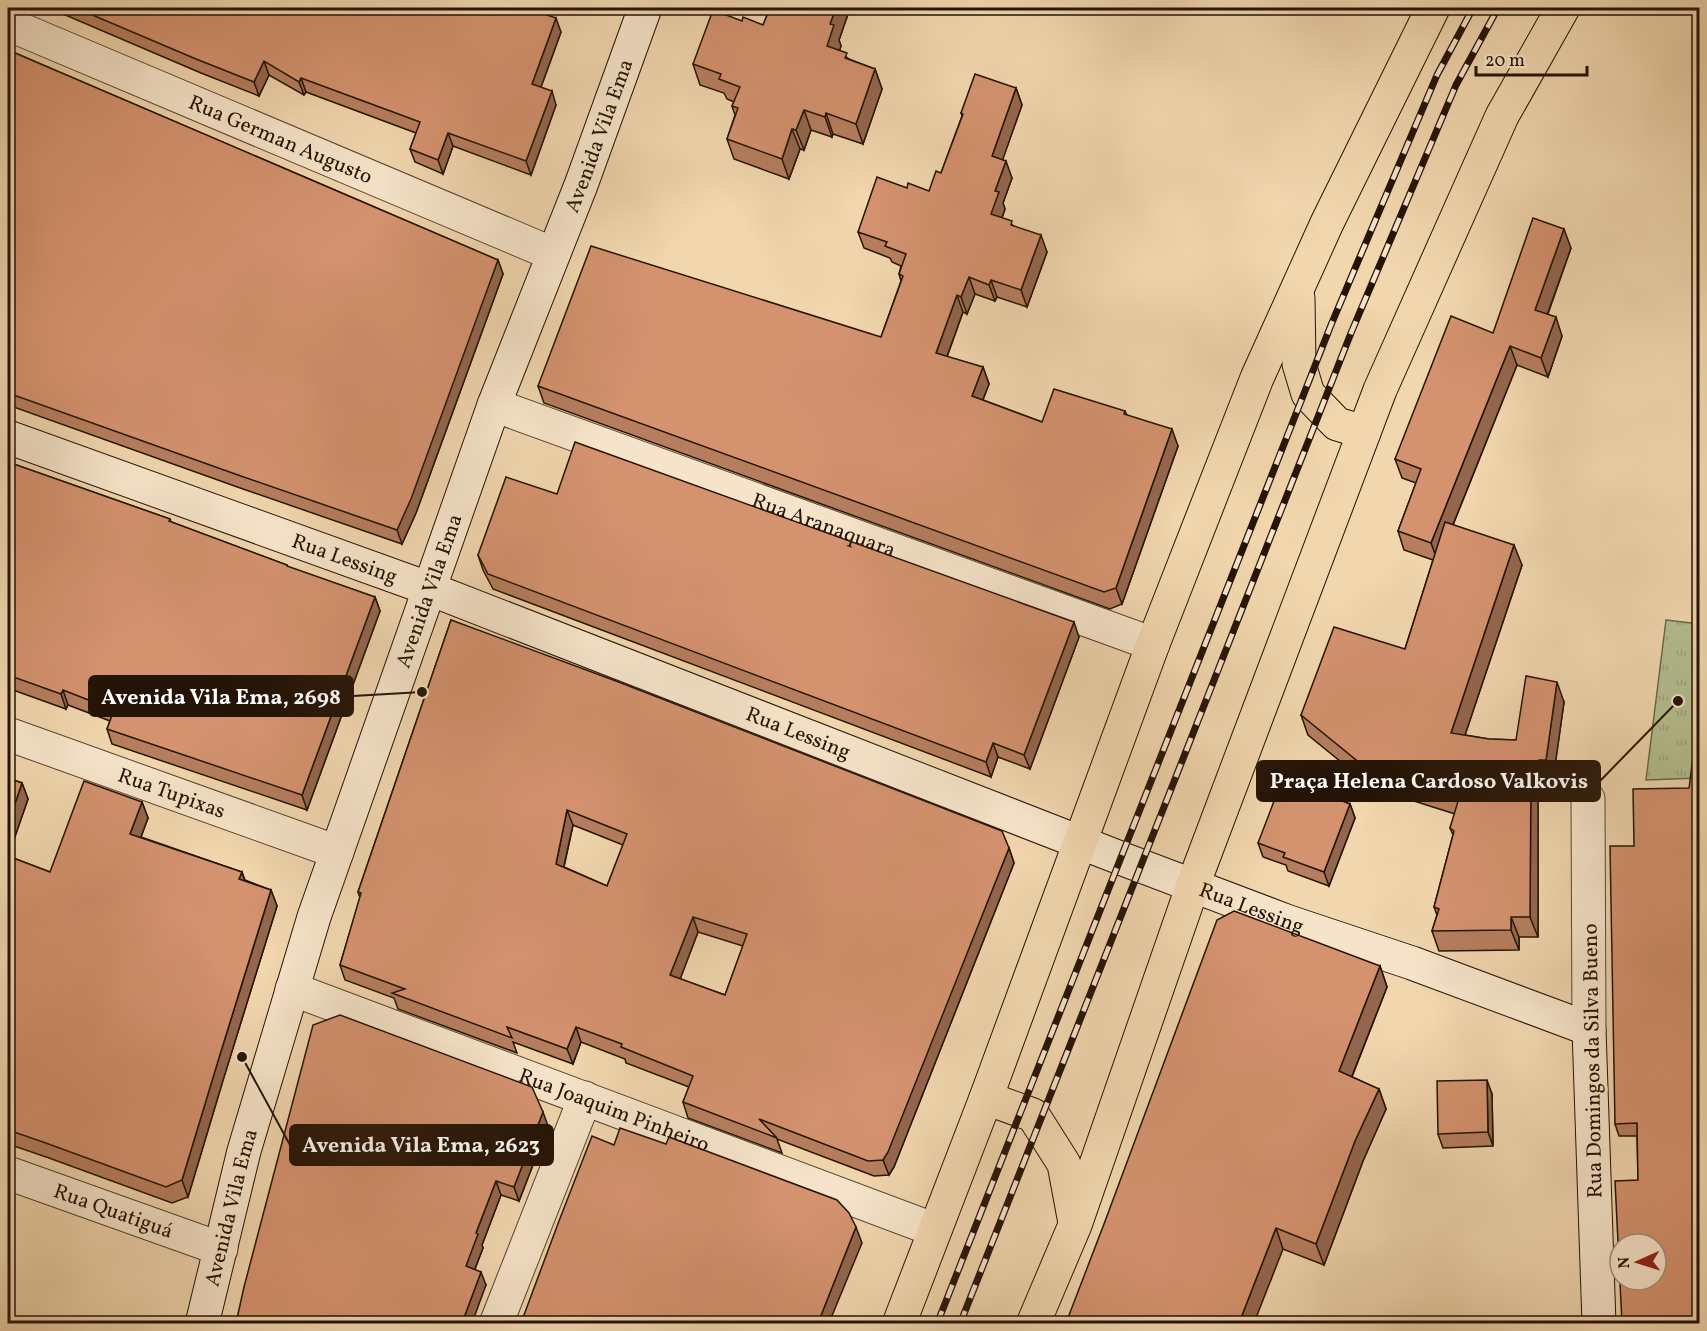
<svg xmlns="http://www.w3.org/2000/svg" width="1707" height="1331" font-family="Vollkorn,serif">
  <defs>
    <pattern id="grass-tufts" width="24" height="20" patternUnits="userSpaceOnUse" patternTransform="scale(1.5)"><rect width="24" height="20" fill="#b4bf8f"/><path d="M3 7l-1-3M5 7V3M7 7l1-3M15 17l-1-3M17 17v-4M19 17l1-3" fill="none" stroke="#9ba37a"/></pattern>
  </defs>
  <rect width="100%" height="100%" fill="#f1d6ae"/>
  <filter id="stains"><feTurbulence type="fractalNoise" baseFrequency=".00333" numOctaves="4"/><feColorMatrix values="0 0 0 0 .2 0 0 0 0 .09 0 0 0 0 .02 0 0 0 .5 -.17"/></filter>
  <radialGradient id="worn" r=".72"><stop offset=".6" stop-color="#630" stop-opacity="0"/><stop offset="1" stop-color="#630" stop-opacity=".3"/></radialGradient>
  <!-- grass -->
  <polygon fill="url(#grass-tufts)" stroke="#6c694a" stroke-width="1.5" points="1666,620 1699,624 1699,778 1646,780"/>
  <g fill="none" stroke-linecap="round" stroke-linejoin="round">
    <!-- street casing -->
    <g stroke="#574430" stroke-width="35">
      <g id="street">
        <path id="s1" d="M8,24l545,230"/>
        <path id="s2" d="M494,405l659,239"/>
        <path id="s3" d="M8,734l329,118"/>
        <polyline points="1588,799 1589,1029"/>
        <path id="s4" d="M292,989l643,241"/>
        <path id="s5" d="M8,1173l213,76"/>
        <polyline points="496,1324 585,1098"/>
      </g>
    </g>
    <!-- secondary casing -->
    <g stroke="#241306" stroke-width="35">
      <g id="secondary">
        <path id="s6" d="M8,437l422,152 698,272 161,61 123,41 177,66 10,295"/>
        <path id="s7" d="M202,1324l42,-173 70,-234 180,-512 87,-220 64,-177"/>
      </g>
    </g>
    <!-- primary casing -->
    <g stroke="#241306" stroke-width="35">
      <g id="primary">
        <polyline points="1298,298 1299,364 1308,394 1337,424 1364,432"/>
        <polyline points="986,1098 1033,1115 1064,1164 1075,1223"/>
        <polyline points="899,1324 986,1098 1153,644 1257,378 1327,223 1433,8"/>
        <polyline points="1033,1324 1075,1225 1193,885 1380,390 1502,116 1563,8"/>
      </g>
    </g>
    <!-- street -->
    <use href="#street" stroke="#f6e4ca" stroke-width="33"/>
    <!-- secondary -->
    <use href="#secondary" stroke="#f6e4ca" stroke-width="33"/>
    <!-- primary -->
    <use href="#primary" stroke="#f1d6ae" stroke-width="33"/>
    <!-- rail casing -->
    <g stroke="#241306" stroke-width="7">
      <g id="rail">
        <polyline points="937,1324 1331,325 1437,75 1473,8"/>
        <polyline points="960,1324 1351,333 1456,85 1498,8"/>
      </g>
    </g>
    <!-- rail -->
    <use href="#rail" stroke="#f6e4ca" stroke-width="4.5" stroke-dasharray="14" stroke-linecap="butt"/>
  </g>
  <!-- wall -->
  <g fill="#b67e5f" stroke="#241306" stroke-width="1.5" fill-rule="evenodd">
    <polygon points="49,8 527,8 561,32 541,87 556,105 531,175 453,146 443,174 415,162 410,149 416,133 306,92 304,95 269,75 259,96 201,73"/>
    <polygon points="770,8 845,8 848,14 839,40 841,46 839,51 849,59 875,69 882,89 863,144 833,134 832,137 811,130 804,150 800,149 789,179 734,159 727,139 735,115 732,106 734,102 727,99 724,93 700,85 693,64 742,21 763,25"/>
    <polygon points="8,50 498,260 503,274 416,513 402,544 243,489 8,405"/>
    <polygon points="1016,88 1022,105 1002,160 1012,178 1003,203 1005,209 1002,218 1014,226 1047,252 1027,307 997,297 995,301 975,294 967,314 963,312 947,357 983,367 989,384 983,400 1042,422 1125,411 1127,415 1178,446 1122,604 1110,609 544,403 538,386 881,337 901,281 899,274 901,266 892,262 890,258 864,248 858,232 907,188 929,191 941,173 962,116 961,113"/>
    <polygon points="1571,248 1548,314 1562,336 1548,377 1517,365 1453,525 1522,565 1465,735 1489,739 1516,740 1564,702 1553,780 1546,780 1546,793 1538,793 1538,937 1519,937 1519,950 1439,951 1432,931 1437,915 1434,907 1453,835 1450,828 1455,814 1373,788 1308,735 1301,715 1405,649 1433,560 1404,550 1398,531 1416,483 1402,478 1395,459 1493,333"/>
    <polygon points="8,462 170,519 171,522 287,565 288,567 375,597 380,611 307,810 112,744 107,729 110,721 68,705 66,709 13,690 8,706"/>
    <polygon points="557,494 1079,637 1030,769 998,757 991,777 493,589 483,570 478,555"/>
    <path d="M451,620l558,228 5,15 -120,304 -5,8 -15,1 -97,-37 5,14 -94,-35 -5,-16 6,-15 -63,-24 -1,-4 -44,-17 -8,22 -60,-22 4,11 -119,-44 -4,-11 -49,-18 -5,-15 20,-67 -2,-6zM573,825l50,20 -16,41 -43,-19zM698,932l45,14 -18,49 -45,-16z"/>
    <polygon points="8,778 22,783 28,799 8,856 50,872 142,802 148,818 141,837 242,872 245,880 271,890 277,906 224,1077 188,1197 172,1203 49,1158 8,1144"/>
    <polygon points="1307,793 1350,804 1355,818 1329,886 1288,871 1286,865 1263,857 1258,843"/>
    <polygon points="1634,846 1638,1180 1637,1136 1619,1136 1615,1124"/>
    <polygon points="1380,966 1387,987 1352,1077 1379,1089 1386,1109 1363,1161 1324,1265 1283,1249 1066,1323"/>
    <polygon points="1492,1094 1493,1146 1443,1148 1438,1134"/>
    <polygon points="548,1126 519,1201 501,1195 482,1245 483,1248 475,1269 486,1285 236,1323"/>
  </g>
  <!-- shaded-wall -->
  <g fill="#94664e" stroke="#241306" stroke-width="1.5">
    <polygon points="836,8 845,8 848,14 839,40 841,46 834,66 827,46 830,24"/>
    <polygon points="556,18 561,32 537,98 532,84"/>
    <polygon points="264,61 269,75 259,96 254,82"/>
    <polygon points="875,69 882,89 863,144 856,124"/>
    <polygon points="301,78 306,92 304,95 299,82"/>
    <polygon points="1016,88 1022,105 998,173 992,156"/>
    <polygon points="552,91 556,105 531,175 526,161"/>
    <polygon points="804,110 811,130 804,150 796,130"/>
    <polygon points="826,113 833,134 832,137 825,117"/>
    <polygon points="792,129 800,149 789,179 782,159"/>
    <polygon points="448,133 453,146 443,174 438,160"/>
    <polygon points="1006,161 1012,178 1003,203 1005,209 997,231 991,214 995,191"/>
    <polygon points="1564,229 1571,248 1542,329 1535,310"/>
    <polygon points="1041,235 1047,252 1027,307 1021,290"/>
    <polygon points="498,260 503,274 416,513 402,544 397,530"/>
    <polygon points="969,277 975,294 967,314 961,297"/>
    <polygon points="991,280 997,297 995,301 989,285"/>
    <polygon points="957,295 963,312 942,370 936,353"/>
    <polygon points="1556,317 1562,336 1548,377 1541,358"/>
    <polygon points="1510,346 1517,365 1438,562 1431,543"/>
    <polygon points="983,367 989,384 978,412 972,396"/>
    <polygon points="1172,429 1178,446 1122,604 1116,588"/>
    <polygon points="1514,545 1522,565 1459,753 1451,733"/>
    <polygon points="375,597 380,611 307,810 302,795"/>
    <polygon points="1074,622 1079,637 1030,769 1024,755"/>
    <polygon points="8,675 13,690 8,706"/>
    <polygon points="1557,682 1564,702 1553,780 1546,760"/>
    <polygon points="63,690 68,705 66,709 61,694"/>
    <polygon points="993,743 998,757 991,777 986,762"/>
    <polygon points="1539,760 1546,780 1546,793 1539,773"/>
    <polygon points="1531,773 1538,793 1538,937 1530,917"/>
    <polygon points="22,783 28,799 8,857 8,824"/>
    <polygon points="142,802 148,818 136,850 130,834"/>
    <polygon points="1350,804 1355,818 1329,886 1324,872"/>
    <polygon points="567,810 573,825 561,879 556,864"/>
    <polygon points="1009,848 1014,863 894,1167 889,1175 883,1160"/>
    <polygon points="242,872 247,888 239,879"/>
    <polygon points="271,890 277,906 224,1077 188,1197 182,1180 218,1061"/>
    <polygon points="693,917 698,932 676,990 670,975"/>
    <polygon points="1511,917 1519,937 1519,950 1511,930"/>
    <polygon points="1380,966 1387,987 1346,1091 1339,1071"/>
    <polygon points="576,1027 581,1042 573,1064 567,1049"/>
    <polygon points="1487,1080 1492,1094 1493,1146 1488,1132"/>
    <polygon points="1379,1089 1386,1109 1363,1161 1324,1265 1316,1244 1355,1141"/>
    <polygon points="543,1112 548,1126 519,1201 514,1187"/>
    <polygon points="496,1181 501,1195 482,1245 483,1248 471,1279 466,1266 476,1233"/>
    <polygon points="856,1227 862,1243 829,1323 818,1323"/>
    <polygon points="1276,1228 1283,1249 1254,1323 1239,1323"/>
    <polygon points="481,1272 486,1285 472,1323 462,1323"/>
  </g>
  <!-- building -->
  <g fill="#d4926f" stroke="#241306" stroke-width="1.5" fill-rule="evenodd">
    <polygon points="76,8 527,8 556,18 532,84 552,91 526,161 448,133 438,160 410,149 420,122 301,78 299,82 264,61 254,82 196,59"/>
    <polygon points="770,8 836,8 830,24 834,25 827,46 847,53 845,58 875,69 856,124 826,113 825,117 804,110 796,130 792,129 782,159 727,139 738,108 732,106 740,87 719,79 721,74 693,64 713,10 742,21 743,17 763,25"/>
    <polygon points="8,50 498,260 411,499 397,530 238,475 8,393"/>
    <polygon points="975,74 1016,88 992,156 1006,161 995,191 999,192 991,214 1012,221 1011,225 1041,235 1021,290 991,280 989,285 969,277 961,297 957,295 936,353 983,367 972,396 1042,422 1054,389 1125,411 1124,414 1172,429 1116,588 1104,592 538,386 591,246 881,337 903,276 899,274 906,254 885,246 887,242 858,232 877,177 907,188 908,183 929,191 936,171 941,173 963,114 961,113"/>
    <polygon points="1533,218 1564,229 1535,310 1556,317 1541,358 1510,346 1431,543 1398,531 1421,469 1395,459 1451,316 1493,333"/>
    <polygon points="575,442 1074,622 1024,755 993,743 986,762 488,574 478,555 506,477 557,494"/>
    <polygon points="8,462 170,519 169,521 287,565 287,566 375,597 302,795 107,729 114,710 63,690 61,694 8,675 8,676"/>
    <polygon points="1445,522 1514,545 1451,733 1489,739 1516,740 1526,676 1557,682 1546,760 1539,760 1539,773 1531,773 1530,917 1511,917 1511,930 1432,931 1439,909 1434,907 1454,831 1450,828 1459,798 1366,768 1301,715 1334,627 1405,649"/>
    <path d="M451,620l165,61 386,150 7,17 -121,304 -5,8 -15,1 -109,-42 18,19 -94,-36 10,-26 -72,-29 1,-3 -46,-17 -9,22 -60,-22 5,11 -120,-45 13,-4 -65,-24 21,-72 -3,-1zM567,810l60,24 -20,52 -51,-22zM693,917l54,17 -22,61 -55,-20z"/>
    <path d="M1700,702v621h-78l-7,-142 23,-1 -1,-57 -22,1 -5,-278h24l-1,-57 56,-1zM1620,1244h36v36h-36z"/>
    <polygon points="8,778 22,783 8,824"/>
    <polygon points="84,781 142,802 130,834 242,872 239,879 271,890 218,1061 182,1180 166,1187 43,1142 8,1130 8,856 50,872"/>
    <polygon points="1281,783 1307,793 1309,788 1350,804 1324,872 1283,857 1285,853 1258,843"/>
    <polygon points="1234,911 1380,966 1339,1071 1379,1089 1355,1141 1316,1244 1276,1228 1239,1323 1066,1323 1104,1224 1217,920"/>
    <polygon points="340,1015 532,1087 543,1112 514,1187 496,1181 476,1233 478,1234 466,1266 481,1272 462,1323 236,1323 244,1287 313,1025"/>
    <polygon points="1487,1080 1488,1132 1438,1134 1437,1081"/>
    <polygon points="620,1128 666,1144 669,1137 837,1200 849,1213 856,1227 818,1323 521,1323 559,1221 592,1136 614,1145"/>
  </g>
  <g text-anchor="middle" stroke-width="6" stroke-linejoin="round" paint-order="stroke">
    <!-- street labels -->
    <g font-size="21" fill="#241306" stroke="#f6e4ca">
      <text dy="7" stroke="none"><textPath href="#s7" startOffset="1254">Avenida Vila Ema</textPath></text>
      <text dy="7" stroke="none"><textPath href="#s1" startOffset="296">Rua German Augusto</textPath></text>
      <text dy="7" stroke="none"><textPath href="#s2" startOffset="351">Rua Aranaquara</textPath></text>
      <text dy="7" stroke="none"><textPath href="#s6" startOffset="358">Rua Lessing</textPath></text>
      <text dy="7" stroke="none"><textPath href="#s7" startOffset="768">Avenida Vila Ema</textPath></text>
      <text dy="7" stroke="none"><textPath href="#s6" startOffset="844">Rua Lessing</textPath></text>
      <text dy="7" stroke="none"><textPath href="#s3" startOffset="174">Rua Tupixas</textPath></text>
      <text dy="7" stroke="none"><textPath href="#s6" startOffset="1330">Rua Lessing</textPath></text>
      <text transform="translate(1592 1061) rotate(-91)" y="7">Rua Domingos da Silva Bueno</text>
      <text dy="7" stroke="none"><textPath href="#s4" startOffset="344">Rua Joaquim Pinheiro</textPath></text>
      <text dy="7" stroke="none"><textPath href="#s7" startOffset="120">Avenida Vila Ema</textPath></text>
      <text dy="7" stroke="none"><textPath href="#s5" startOffset="112">Rua Quatiguá</textPath></text>
    </g>
  </g>
  <!-- callouts -->
  <path fill="none" stroke="#241306" stroke-width="2" d="M422 692L353 696M1678 701L1600 781M242 1057L290 1145"/>
  <g fill="#241306" stroke="#f6e4ca" stroke-width="2">
    <circle cx="422" cy="692" r="6"/>
    <circle cx="1678" cy="701" r="6"/>
    <circle cx="242" cy="1057" r="6"/>
  </g>
  <g fill="#241306" stroke="#241306" stroke-width="2">
    <rect x="89" y="676" width="264" height="40" rx="6"/>
    <rect x="1257" y="761" width="343" height="40" rx="6"/>
    <rect x="290" y="1125" width="263" height="40" rx="6"/>
  </g>
  <g font-size="22" text-anchor="middle" font-weight="bold" fill="#fff">
    <text x="221" y="704">Avenida Vila Ema, 2698</text>
    <text x="1429" y="788">Praça Helena Cardoso Valkovis</text>
    <text x="421" y="1152">Avenida Vila Ema, 2623</text>
  </g>
  <!-- margin -->
  <rect width="1707" height="1331" fill="none" stroke="#f1d6ae" stroke-width="30"/>
  <rect x="9" y="9" width="1689" height="1313" fill="none" stroke="#241306" stroke-width="3"/>
  <rect x="15" y="15" width="1677" height="1301" fill="none" stroke="#241306" stroke-width="1.5"/>
  <!-- north arrow -->
  <g transform="translate(1638 1262) rotate(267)"><circle r="28" fill="#f6e4ca" stroke="#a2907c" stroke-width="1.5"/>
  <path d="M0-4.5L10 22L0 15L-10 22Z" fill="#8f2418"/>
  <text y="-9" font-size="16" font-weight="bold" text-anchor="middle" fill="#241306">N</text>
  </g>
  <!-- scale -->
  <path d="M1476 66v9h111v-9" fill="none" stroke="#241306" stroke-width="3"/>
  <text x="1485" y="66" font-size="18" fill="#241306" stroke="#f6e4ca" stroke-width="4.5" paint-order="stroke">20 m</text>
  <rect width="100%" height="100%" filter="url(#stains)"/>
  <rect width="100%" height="100%" fill="url(#worn)"/>
</svg>
